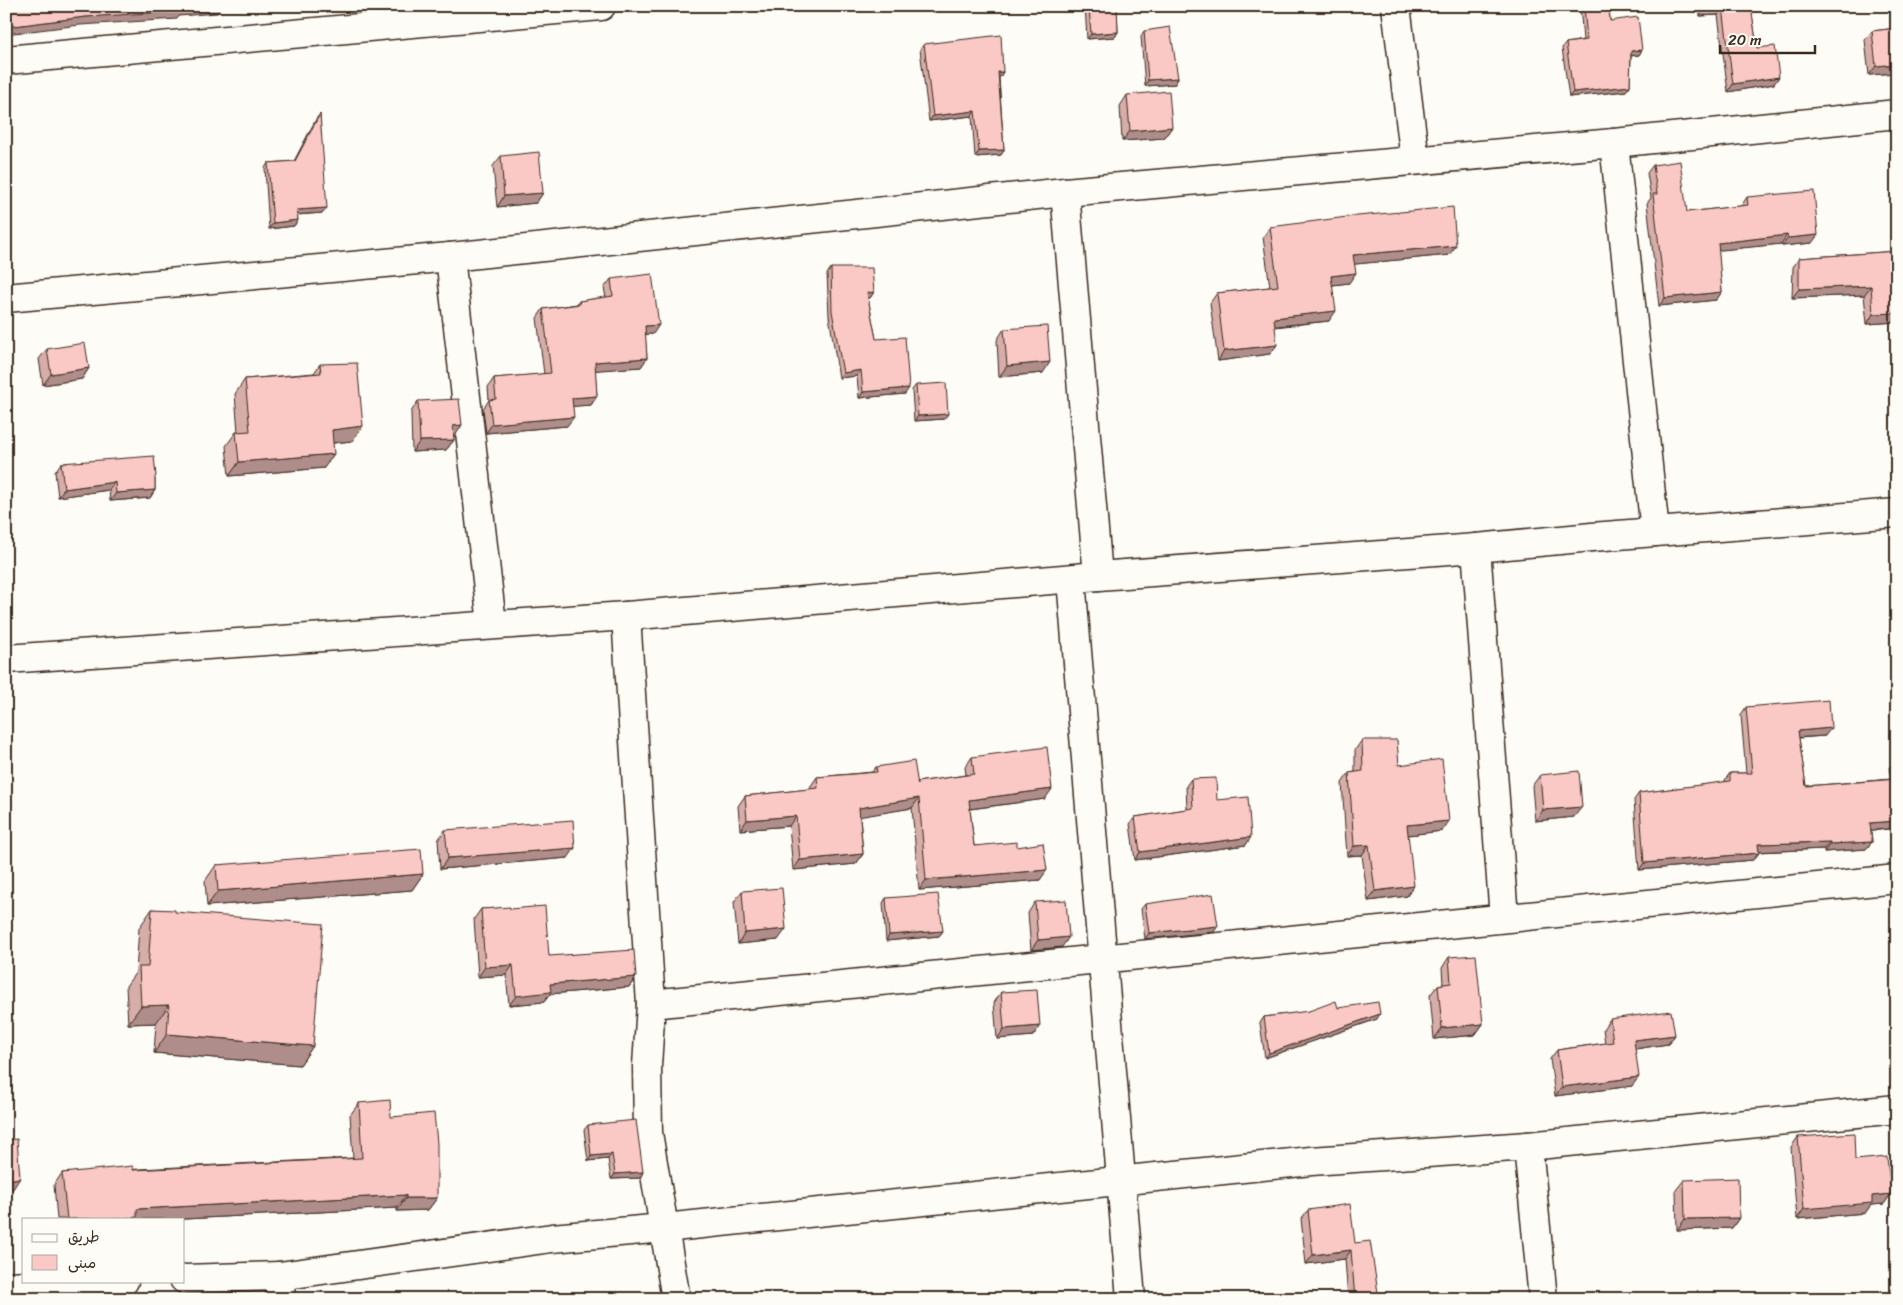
<svg xmlns="http://www.w3.org/2000/svg" width="1903" height="1305" font-family="Sriracha,'Playpen Sans Arabic',sans-serif">
  <rect width="100%" height="100%" fill="#fdfcf7"/>
  <filter id="ink" filterUnits="userSpaceOnUse"><feTurbulence type="fractalNoise" baseFrequency=".02" numOctaves="2"/><feDisplacementMap in="SourceGraphic" scale="10" xChannelSelector="R" yChannelSelector="G"/><feConvolveMatrix kernelMatrix="1 2 1 2 8 2 1 2 1" color-interpolation-filters="sRGB"/></filter>
  <g filter="url(#ink)">
    <g fill="none" stroke-linecap="round" stroke-linejoin="round">
      <!-- street casing -->
      <g stroke="#3b2a1e" stroke-width="31">
        <g id="street">
          <polyline points="1396,6 1415,160"/>
          <polyline points="6,60 601,6"/>
          <polyline points="1614,143 1655,532"/>
          <polyline points="1065,192 1098,576"/>
          <polyline points="450,257 492,624"/>
          <polyline points="6,298 450,257 1065,192 1614,143 1897,114"/>
          <polyline points="1476,548 1504,918"/>
          <polyline points="1071,579 1131,1299"/>
          <polyline points="626,616 651,1004 1897,879"/>
          <polyline points="6,659 626,616 1098,576 1476,548 1592,537 1897,513"/>
          <polyline points="651,1004 647,1066 648,1133 676,1299"/>
          <polyline points="1528,1146 1543,1299"/>
          <polyline points="279,1276 552,1238 664,1228 1311,1161 1528,1146 1897,1109"/>
          <polyline points="184,1279 279,1276 281,1299"/>
          <polyline points="6,1286 124,1281"/>
        </g>
      </g>
      <!-- street -->
      <use href="#street" stroke="#fdfcf7" stroke-width="28"/>
    </g>
    <!-- wall -->
    <g fill="#d7ada9" stroke="#3b2a1e">
      <polygon points="1085,6 1117,6 1118,32 1115,37 1087,39"/>
      <polygon points="1580,6 1609,6 1610,21 1642,50 1639,55 1631,56 1630,86 1626,91 1569,97 1562,48 1566,43 1583,40"/>
      <polygon points="1699,6 1757,6 1751,7 1757,48 1774,84 1728,92 1718,15 1700,16"/>
      <polygon points="1897,28 1897,86 1896,73 1869,75 1865,40 1872,31"/>
      <polygon points="1144,31 1178,78 1175,84 1145,86 1141,36"/>
      <polygon points="924,44 1003,72 1000,77 999,77 1004,150 1001,155 975,157 972,116 929,121 920,49"/>
      <polygon points="1127,95 1172,127 1164,138 1122,141 1120,106"/>
      <polygon points="320,114 323,213 297,215 298,220 294,226 269,229 265,168 268,163 294,161 316,119"/>
      <polygon points="501,156 543,193 536,203 497,207 493,166"/>
      <polygon points="1653,165 1687,212 1741,206 1747,197 1812,243 1782,246 1781,244 1718,250 1722,292 1716,300 1659,306 1647,203 1651,198 1647,173"/>
      <polygon points="1270,227 1449,255 1354,264 1349,283 1332,285 1329,321 1275,327 1270,354 1218,361 1210,303 1217,293 1270,287 1263,237"/>
      <polygon points="1897,251 1897,322 1867,324 1864,295 1792,298 1793,267 1799,258"/>
      <polygon points="831,268 874,292 870,298 868,298 876,339 905,394 859,398 857,376 839,378 829,316 827,274"/>
      <polygon points="611,279 653,334 645,334 647,358 641,367 595,370 597,396 591,405 573,406 567,426 486,433 483,409 489,400 488,387 494,378 544,374 537,318 543,309 577,304 579,301 606,297 604,288"/>
      <polygon points="1004,329 1043,373 999,377 997,340"/>
      <polygon points="47,349 89,368 82,379 43,385 39,359"/>
      <polygon points="320,364 352,441 333,443 324,468 229,476 226,446 236,432 238,432 235,394 245,379 314,373"/>
      <polygon points="916,385 944,419 914,421 912,390"/>
      <polygon points="418,401 455,436 453,436 454,440 446,450 412,452 411,412"/>
      <polygon points="61,463 155,479 155,490 150,498 110,501 109,490 58,497 55,472"/>
      <polygon points="1746,707 1825,736 1799,738 1806,786 1891,779 1889,768 1895,760 1897,760 1897,828 1871,831 1872,842 1866,849 1824,852 1824,849 1759,852 1759,853 1753,860 1639,870 1634,800 1639,793 1725,782 1725,780 1730,773 1746,773 1741,715"/>
      <polygon points="1362,740 1399,765 1449,821 1442,831 1408,835 1407,896 1368,901 1362,855 1347,856 1342,783 1349,773 1355,772 1355,750"/>
      <polygon points="972,757 1045,799 970,809 974,846 1017,847 1040,880 919,890 912,808 860,816 863,854 856,864 793,870 789,826 740,830 738,806 745,796 810,789 810,787 817,777 872,772 876,767 917,782 966,775 965,767"/>
      <polygon points="1540,775 1574,817 1535,821 1532,786"/>
      <polygon points="1191,779 1217,800 1246,845 1135,860 1130,824 1135,817 1187,809 1186,786"/>
      <polygon points="445,830 568,858 440,869 438,840"/>
      <polygon points="216,865 423,874 412,890 207,906 205,881"/>
      <polygon points="742,891 778,940 738,944 734,902"/>
      <polygon points="886,898 943,931 939,936 886,941 883,903"/>
      <polygon points="1035,902 1062,947 1031,950 1028,913"/>
      <polygon points="1145,904 1214,932 1145,939 1141,909"/>
      <polygon points="152,909 175,912 313,1046 300,1065 154,1053 156,1023 128,1024 126,986 136,972 139,928"/>
      <polygon points="481,909 510,909 549,956 636,977 629,987 550,994 544,1002 509,1005 506,975 478,977 474,919"/>
      <polygon points="1449,957 1483,1024 1475,1035 1434,1039 1430,995 1438,985 1443,984 1442,968"/>
      <polygon points="1001,992 1040,1026 1033,1036 997,1039 994,1003"/>
      <polygon points="1338,1008 1377,1019 1265,1058 1260,1023 1264,1017"/>
      <polygon points="1610,1019 1675,1035 1668,1044 1635,1049 1632,1086 1555,1096 1550,1059 1557,1050 1605,1043 1603,1029"/>
      <polygon points="359,1103 391,1117 437,1198 428,1210 397,1211 397,1208 184,1219 57,1219 54,1185 62,1173 353,1158 350,1115"/>
      <polygon points="588,1125 643,1172 640,1178 611,1179 608,1159 588,1161 584,1130"/>
      <polygon points="1798,1137 1855,1160 1891,1194 1884,1204 1871,1205 1865,1213 1797,1219 1791,1147"/>
      <polygon points="1684,1180 1739,1218 1732,1228 1677,1230 1676,1190"/>
      <polygon points="1308,1210 1355,1243 1379,1299 1348,1299 1345,1259 1306,1264 1301,1219"/>
    </g>
    <!-- shaded-wall -->
    <g fill="#af8d8a" stroke="#3b2a1e">
      <polygon points="208,6 221,6 217,13 179,16 177,19 80,25 6,34 6,27 85,17"/>
      <polygon points="1723,8 1718,15 1700,16 1705,9"/>
      <polygon points="1118,32 1115,37 1087,39 1091,34"/>
      <polygon points="1642,50 1639,55 1627,56 1631,51"/>
      <polygon points="1897,64 1896,73 1869,75 1876,66"/>
      <polygon points="998,72 1003,72 1000,77 994,78"/>
      <polygon points="1779,77 1774,84 1728,92 1733,84"/>
      <polygon points="1178,78 1175,84 1145,86 1148,80"/>
      <polygon points="1630,86 1626,91 1569,97 1573,92"/>
      <polygon points="975,111 972,116 929,121 933,116"/>
      <polygon points="1172,127 1164,138 1122,141 1130,131"/>
      <polygon points="1004,150 1001,155 975,157 979,151"/>
      <polygon points="543,193 536,203 497,207 504,196"/>
      <polygon points="327,208 323,213 293,215 297,210"/>
      <polygon points="298,220 294,226 269,229 273,223"/>
      <polygon points="1787,235 1781,244 1712,251 1718,243"/>
      <polygon points="1818,235 1812,243 1782,246 1788,238"/>
      <polygon points="1456,246 1449,255 1346,265 1353,255"/>
      <polygon points="1356,273 1349,283 1325,286 1331,276"/>
      <polygon points="1871,286 1864,295 1792,298 1799,289"/>
      <polygon points="874,292 870,298 864,298 867,293"/>
      <polygon points="1722,292 1716,300 1659,306 1665,298"/>
      <polygon points="1336,311 1329,321 1267,327 1274,318"/>
      <polygon points="1897,313 1897,322 1867,324 1873,314"/>
      <polygon points="659,325 653,334 638,335 645,326"/>
      <polygon points="1277,345 1270,354 1218,361 1224,351"/>
      <polygon points="647,358 641,367 588,371 595,362"/>
      <polygon points="1050,362 1043,373 999,377 1007,366"/>
      <polygon points="89,368 82,379 43,385 51,374"/>
      <polygon points="861,370 857,376 839,378 843,373"/>
      <polygon points="909,388 905,394 859,398 863,392"/>
      <polygon points="597,396 591,405 566,407 572,398"/>
      <polygon points="948,414 944,419 914,421 918,416"/>
      <polygon points="574,417 567,426 486,433 492,424"/>
      <polygon points="462,425 455,436 445,436 453,426"/>
      <polygon points="363,426 352,441 322,444 332,430"/>
      <polygon points="454,440 446,450 412,452 420,441"/>
      <polygon points="334,454 324,468 229,476 239,462"/>
      <polygon points="115,482 109,490 58,497 64,489"/>
      <polygon points="155,490 150,498 110,501 116,493"/>
      <polygon points="1831,728 1825,736 1792,738 1798,731"/>
      <polygon points="1052,789 1045,799 962,810 969,800"/>
      <polygon points="919,798 912,808 852,818 859,808"/>
      <polygon points="1582,807 1574,817 1535,821 1543,810"/>
      <polygon points="796,816 789,826 740,830 747,820"/>
      <polygon points="1449,821 1442,831 1399,836 1407,825"/>
      <polygon points="1897,821 1897,828 1865,831 1870,823"/>
      <polygon points="1251,837 1246,845 1135,860 1140,852"/>
      <polygon points="1830,842 1824,849 1752,852 1758,844"/>
      <polygon points="1872,842 1866,849 1824,852 1830,844"/>
      <polygon points="1369,845 1362,855 1347,856 1354,846"/>
      <polygon points="575,848 568,858 440,869 448,858"/>
      <polygon points="1759,853 1753,860 1639,870 1644,863"/>
      <polygon points="863,854 856,864 793,870 800,860"/>
      <polygon points="1047,870 1040,880 919,890 926,880"/>
      <polygon points="423,874 412,890 207,906 218,891"/>
      <polygon points="1414,886 1407,896 1368,901 1375,891"/>
      <polygon points="1218,926 1214,932 1145,939 1149,933"/>
      <polygon points="786,929 778,940 738,944 745,933"/>
      <polygon points="943,931 939,936 886,941 889,935"/>
      <polygon points="1069,937 1062,947 1031,950 1038,940"/>
      <polygon points="513,965 506,975 478,977 485,967"/>
      <polygon points="636,977 629,987 550,994 544,1002 509,1005 516,996 550,984"/>
      <polygon points="169,1005 156,1023 128,1024 141,1006"/>
      <polygon points="1380,1014 1377,1019 1265,1058 1269,1053"/>
      <polygon points="1483,1024 1475,1035 1434,1039 1442,1028"/>
      <polygon points="1040,1026 1033,1036 997,1039 1004,1029"/>
      <polygon points="167,1034 313,1046 300,1065 154,1053"/>
      <polygon points="1675,1035 1668,1044 1628,1050 1634,1040"/>
      <polygon points="1639,1077 1632,1086 1555,1096 1562,1087"/>
      <polygon points="612,1154 608,1159 588,1161 591,1156"/>
      <polygon points="643,1172 640,1178 611,1179 615,1174"/>
      <polygon points="20,1178 13,1189 6,1190 6,1180"/>
      <polygon points="1891,1194 1884,1204 1871,1205 1865,1213 1797,1219 1804,1209 1872,1196"/>
      <polygon points="406,1195 397,1208 184,1219 118,1219 137,1209"/>
      <polygon points="406,1198 437,1198 428,1210 397,1211"/>
      <polygon points="1739,1218 1732,1228 1677,1230 1685,1219"/>
      <polygon points="1351,1250 1345,1259 1306,1264 1313,1255"/>
    </g>
    <!-- building -->
    <g fill="#fac9c5" stroke="#3b2a1e">
      <polygon points="6,6 208,6 182,8 182,11 85,17 6,27"/>
      <polygon points="1089,6 1117,6 1118,32 1091,34"/>
      <polygon points="1584,6 1609,6 1610,21 1638,17 1642,50 1631,51 1630,86 1573,92 1566,43 1587,40"/>
      <polygon points="1705,6 1751,6 1757,48 1775,46 1779,77 1733,84 1723,8 1705,9"/>
      <polygon points="1170,27 1178,78 1148,80 1144,31"/>
      <polygon points="1897,28 1897,64 1876,66 1872,31"/>
      <polygon points="1001,35 1003,72 998,72 1004,150 979,151 975,111 933,116 924,44"/>
      <polygon points="1169,91 1172,127 1130,131 1127,95"/>
      <polygon points="320,114 327,208 297,210 298,220 273,223 268,163 295,161"/>
      <polygon points="539,152 543,193 504,196 501,156"/>
      <polygon points="1680,161 1687,212 1748,205 1747,197 1814,191 1818,235 1788,238 1787,235 1718,243 1722,292 1665,298 1653,194 1657,194 1653,165"/>
      <polygon points="1453,207 1456,246 1353,255 1356,273 1331,276 1336,311 1274,318 1277,345 1224,351 1217,293 1278,286 1270,227 1347,217"/>
      <polygon points="1897,251 1897,313 1873,314 1871,286 1799,289 1799,258"/>
      <polygon points="831,268 872,268 874,292 867,293 876,339 905,337 909,388 863,392 861,370 843,373 832,311"/>
      <polygon points="652,274 659,325 645,326 647,358 595,362 597,396 572,398 574,417 492,424 489,400 496,399 494,378 551,373 543,309 580,304 579,301 613,296 611,279"/>
      <polygon points="1047,326 1050,362 1007,366 1004,329"/>
      <polygon points="85,343 89,368 51,374 47,349"/>
      <polygon points="357,363 363,426 332,430 334,454 239,462 236,432 250,431 245,379 321,373 320,364"/>
      <polygon points="946,383 948,414 918,416 916,385"/>
      <polygon points="459,399 462,425 453,426 454,440 420,441 418,401"/>
      <polygon points="154,456 156,476 155,477 155,490 116,493 115,482 64,489 61,463"/>
      <polygon points="1829,700 1831,728 1798,731 1806,786 1897,779 1897,821 1870,823 1872,842 1830,844 1830,842 1758,844 1759,853 1644,863 1639,793 1730,781 1730,773 1752,773 1746,707"/>
      <polygon points="1362,740 1397,740 1399,765 1442,759 1449,821 1407,825 1414,886 1375,891 1369,845 1354,846 1349,773 1363,771"/>
      <polygon points="1047,747 1052,789 969,800 974,846 1017,842 1017,847 1043,843 1047,870 926,880 919,798 859,808 863,854 800,860 796,816 747,820 745,796 818,788 817,777 877,772 876,767 914,761 918,785 917,782 974,774 972,757"/>
      <polygon points="1895,760 1897,760 1897,775"/>
      <polygon points="1579,771 1582,807 1543,810 1540,775"/>
      <polygon points="1216,778 1217,800 1248,797 1251,837 1140,852 1135,817 1193,808 1191,779"/>
      <polygon points="573,820 575,848 448,858 445,830"/>
      <polygon points="421,849 423,874 218,891 216,865"/>
      <polygon points="782,888 786,929 745,933 742,891"/>
      <polygon points="938,894 943,931 889,935 886,898"/>
      <polygon points="1213,894 1218,926 1149,933 1145,904"/>
      <polygon points="1066,900 1069,937 1038,940 1035,902"/>
      <polygon points="545,906 549,956 634,950 636,977 550,984 551,992 516,996 513,965 485,967 481,909 510,907 510,909"/>
      <polygon points="152,909 175,910 175,912 323,924 313,1046 167,1034 169,1005 141,1006 139,967 148,967"/>
      <polygon points="1476,955 1483,1024 1442,1028 1438,985 1451,983 1449,957"/>
      <polygon points="1037,990 1040,1026 1004,1029 1001,992"/>
      <polygon points="1336,1001 1338,1008 1378,1002 1380,1014 1269,1053 1264,1017 1309,1011"/>
      <polygon points="1671,1011 1675,1035 1634,1040 1639,1077 1562,1087 1557,1050 1613,1042 1610,1019"/>
      <polygon points="390,1100 391,1117 434,1113 437,1143 437,1198 406,1198 406,1195 137,1209 137,1217 118,1219 67,1219 62,1173 133,1166 133,1170 362,1158 359,1103"/>
      <polygon points="636,1120 643,1172 615,1174 612,1154 591,1156 588,1125"/>
      <polygon points="1854,1133 1855,1160 1887,1157 1891,1194 1872,1196 1872,1203 1804,1209 1798,1137"/>
      <polygon points="17,1139 20,1178 6,1180 6,1140"/>
      <polygon points="1738,1178 1739,1218 1685,1219 1684,1180"/>
      <polygon points="1350,1204 1355,1243 1370,1241 1379,1299 1355,1299 1351,1250 1313,1255 1308,1210"/>
      <polygon points="487,1297 487,1299 470,1299"/>
    </g>
  </g>
  <!-- margin -->
  <rect width="1903" height="1305" fill="none" stroke="#fdfcf7" stroke-width="25"/>
  <rect x="12" y="12" width="1878" height="1280" fill="none" stroke="#3b2a1e" stroke-width="2" filter="url(#ink)"/>
  <!-- legend -->
  <rect x="22" y="1218" width="162" height="65" fill="#fdfcf7" stroke="#afa8a0"/>
  <rect x="32" y="1234" width="25" height="8" fill="#fdfcf7" stroke="#afa8a0"/>
  <text x="68" y="1242" font-size="15" fill="#3b2a1e">طريق</text>
  <rect x="32" y="1255" width="25" height="15" fill="#fac9c5" stroke="#afa8a0"/>
  <text x="68" y="1268" font-size="15" fill="#3b2a1e">مبنى</text>
  <!-- scale -->
  <path d="M1720 45v8h95v-8" fill="none" stroke="#3b2a1e" stroke-width="2.5"/>
  <text x="1728" y="45" font-size="15" fill="#3b2a1e" stroke="#fdfcf7" stroke-width="4" paint-order="stroke">20 m</text>
</svg>
